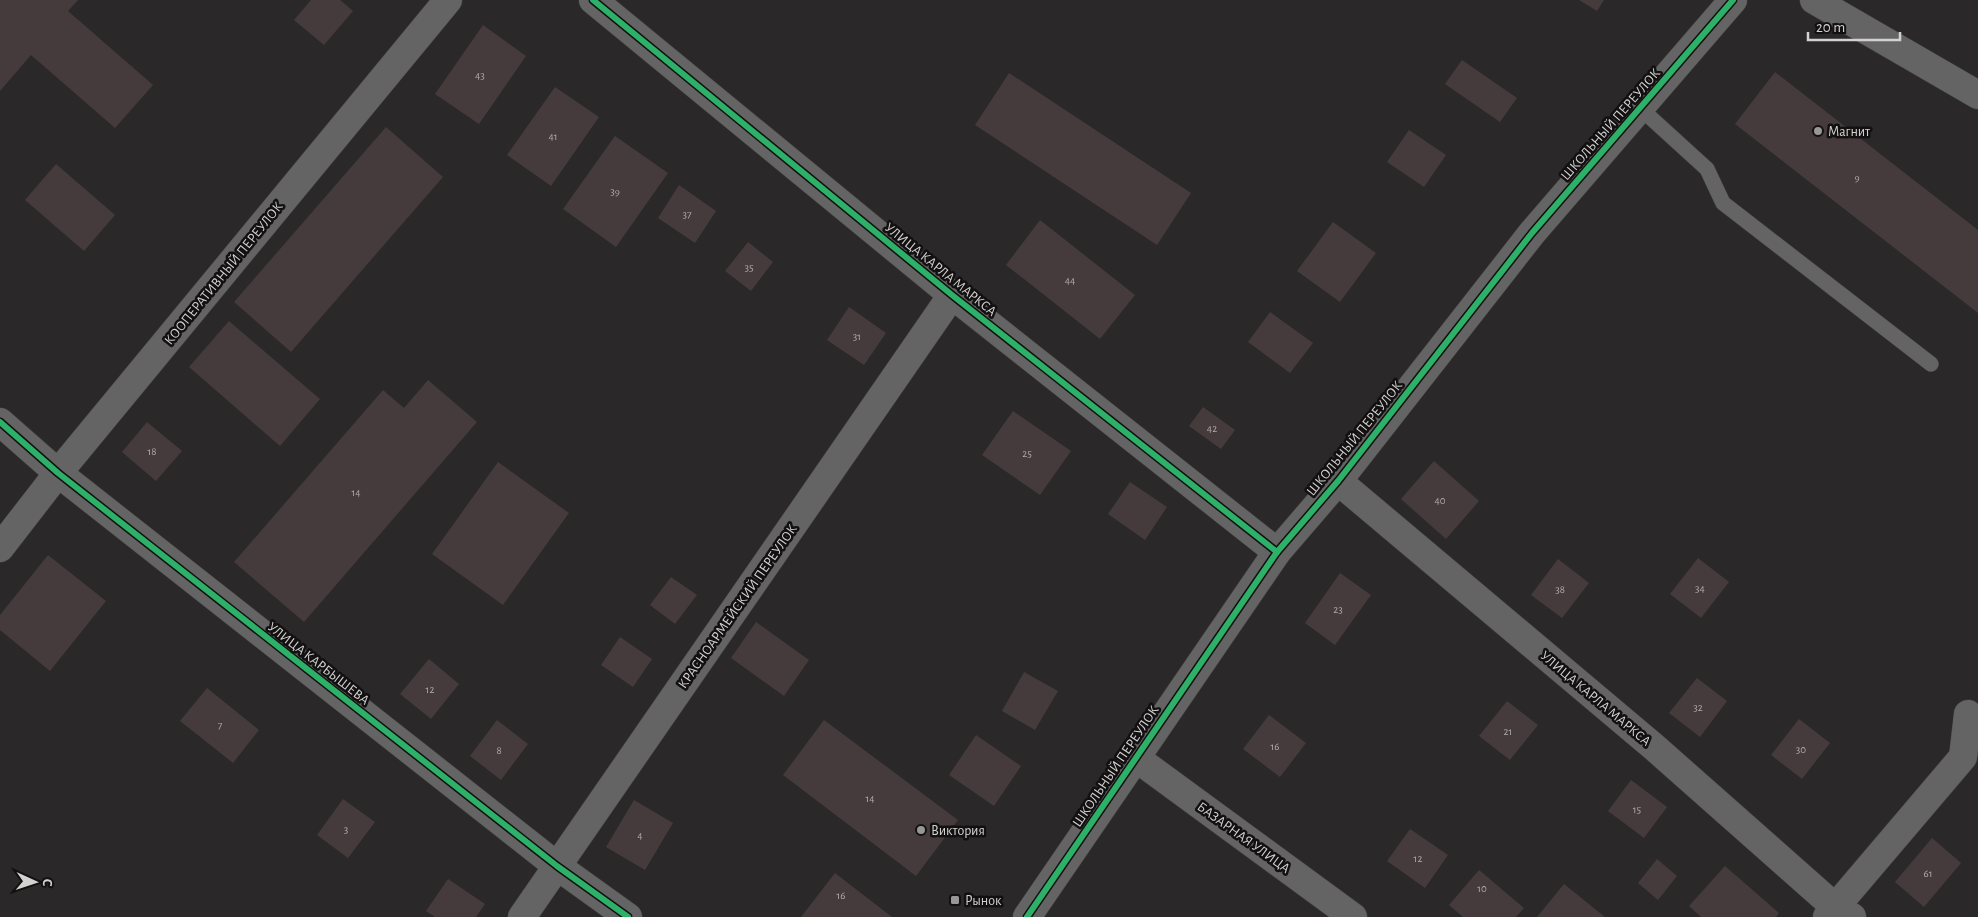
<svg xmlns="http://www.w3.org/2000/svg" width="1978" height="917" font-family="'Alegreya Sans',sans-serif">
  <rect width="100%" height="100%" fill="#2a2828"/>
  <!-- building -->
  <g fill="#463b3c">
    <polygon points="0,0 78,0 68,11 153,85 115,128 31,55 0,91"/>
    <polygon points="311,0 340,0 353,11 324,45 294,20"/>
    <polygon points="1579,0 1604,0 1597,11"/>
    <polygon points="483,25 526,56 479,124 435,94"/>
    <polygon points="1462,60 1517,98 1500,122 1445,84"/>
    <polygon points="1775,72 1978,230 1978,313 1735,124"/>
    <polygon points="1009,73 1191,193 1157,245 975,125"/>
    <polygon points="555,87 599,117 551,186 507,155"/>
    <polygon points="386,127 443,177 291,352 234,302"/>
    <polygon points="1409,130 1446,155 1424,187 1387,162"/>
    <polygon points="615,136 668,173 616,247 563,209"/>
    <polygon points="56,164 115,215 84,251 25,200"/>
    <polygon points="679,185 716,211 695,243 658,218"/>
    <polygon points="1040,220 1135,295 1100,339 1006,265"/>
    <polygon points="1333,222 1376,253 1340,302 1297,271"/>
    <polygon points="748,242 773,262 751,291 725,271"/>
    <polygon points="849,307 886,333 864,365 827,340"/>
    <polygon points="1270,312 1313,343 1290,373 1248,342"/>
    <polygon points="229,321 320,399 280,446 189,367"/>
    <polygon points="428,380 477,422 304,622 234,562 383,390 404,408"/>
    <polygon points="1203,407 1235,430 1221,449 1189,426"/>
    <polygon points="1013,411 1071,451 1040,495 982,455"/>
    <polygon points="147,422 182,451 156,481 122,452"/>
    <polygon points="1434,461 1479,501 1446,539 1401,499"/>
    <polygon points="498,462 569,513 503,605 432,554"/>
    <polygon points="1130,482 1167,507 1145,540 1108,514"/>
    <polygon points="48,555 106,601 50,671 0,630 0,615"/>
    <polygon points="1698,558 1729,582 1701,618 1670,594"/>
    <polygon points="1558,559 1589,583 1562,618 1531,595"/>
    <polygon points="1340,573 1371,595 1335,645 1305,623"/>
    <polygon points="671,577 697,595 675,624 650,605"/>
    <polygon points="756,622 809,660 784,696 731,658"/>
    <polygon points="620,637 652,659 633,687 601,665"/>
    <polygon points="429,659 459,684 431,719 400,694"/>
    <polygon points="1024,672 1058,691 1035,730 1002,711"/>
    <polygon points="1697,678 1727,701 1700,737 1669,713"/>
    <polygon points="207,688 259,730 233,763 180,721"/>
    <polygon points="1507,701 1538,725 1510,760 1479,736"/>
    <polygon points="1269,715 1306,743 1280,777 1243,749"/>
    <polygon points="1799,719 1830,743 1802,779 1771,755"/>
    <polygon points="497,720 528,744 501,780 470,756"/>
    <polygon points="824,720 958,820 916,876 783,775"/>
    <polygon points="976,735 1021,766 994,806 949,775"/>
    <polygon points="1631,780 1667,807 1644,838 1608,811"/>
    <polygon points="343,799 375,822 348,858 317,835"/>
    <polygon points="634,800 673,823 645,870 606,847"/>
    <polygon points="1410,829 1448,855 1425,888 1387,861"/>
    <polygon points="1932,838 1961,863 1924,907 1895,882"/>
    <polygon points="1657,859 1677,876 1658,900 1638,883"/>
    <polygon points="1725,866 1779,913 1776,917 1701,917 1689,906"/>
    <polygon points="1479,870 1524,908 1516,917 1463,917 1449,905"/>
    <polygon points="835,873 892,917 801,917"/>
    <polygon points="448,879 485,904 476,917 435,917 426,911"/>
    <polygon points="1564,884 1605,917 1537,917"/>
  </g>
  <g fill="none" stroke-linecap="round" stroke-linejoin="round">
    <!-- lane casing -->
    <g stroke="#454343" stroke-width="16">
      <polyline id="lane" points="1640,108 1707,169 1723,203 1931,364"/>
    </g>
    <!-- street casing -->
    <g stroke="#454343" stroke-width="29">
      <g id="street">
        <polyline points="593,0 952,295 1277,552"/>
        <polyline points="0,422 58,473 557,866 628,917"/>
        <polyline points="1338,481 1654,747 1836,908 1852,917"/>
        <polyline points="1136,758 1353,917"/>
        <polyline points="522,917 952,295"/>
        <polyline points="1827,917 1963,757 1968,714"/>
      </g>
    </g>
    <!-- secondary casing -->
    <g stroke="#454343" stroke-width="29">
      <g id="secondary">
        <polyline points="1814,0 1978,95"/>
        <polyline points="0,548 58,473 448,0"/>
        <polyline points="1027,917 1277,552 1338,481 1532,233 1733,0"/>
      </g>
    </g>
    <!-- lane -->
    <use href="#lane" stroke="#656464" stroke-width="15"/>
    <!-- street -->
    <use href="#street" stroke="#656464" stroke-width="28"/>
    <!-- secondary -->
    <use href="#secondary" stroke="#656464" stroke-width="28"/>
    <!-- cycleway casing -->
    <g stroke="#121010" stroke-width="9">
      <g id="cycleway">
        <polyline points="593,0 952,295 1277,552"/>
        <polyline points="0,422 58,473 557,866 628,917"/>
        <polyline points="1027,917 1277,552 1338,481 1532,233 1733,0"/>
      </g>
    </g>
    <!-- cycleway -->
    <use href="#cycleway" stroke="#2db169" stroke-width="6"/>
  </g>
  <!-- markers -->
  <g fill="#989696" stroke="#121010" stroke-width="2">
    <circle cx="1818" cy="131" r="5"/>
    <circle cx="921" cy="830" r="5"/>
    <rect x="950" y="895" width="10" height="10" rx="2.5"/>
  </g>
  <g text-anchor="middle" stroke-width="5" stroke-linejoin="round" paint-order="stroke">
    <!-- number labels -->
    <g font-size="11" fill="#b0acac">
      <text x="480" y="79">43</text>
      <text x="553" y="140">41</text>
      <text x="1857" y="181">9</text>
      <text x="615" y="195">39</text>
      <text x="687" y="218">37</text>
      <text x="749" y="271">35</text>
      <text x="1070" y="284">44</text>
      <text x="857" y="340">31</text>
      <text x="1212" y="432">42</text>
      <text x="152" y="455">18</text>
      <text x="1027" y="457">25</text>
      <text x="356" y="496">14</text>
      <text x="1440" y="504">40</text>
      <text x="1700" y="592">34</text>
      <text x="1560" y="593">38</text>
      <text x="1338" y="613">23</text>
      <text x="430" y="693">12</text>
      <text x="1698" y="711">32</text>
      <text x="220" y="729">7</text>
      <text x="1508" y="735">21</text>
      <text x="1275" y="750">16</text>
      <text x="1801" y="753">30</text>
      <text x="499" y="754">8</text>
      <text x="870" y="802">14</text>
      <text x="1637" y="813">15</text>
      <text x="346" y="833">3</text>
      <text x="640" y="839">4</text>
      <text x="1418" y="862">12</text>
      <text x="1928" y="877">61</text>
      <text x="1482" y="892">10</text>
      <text x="841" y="899">16</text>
    </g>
    <!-- street labels -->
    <g font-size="14" fill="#d4d2d1" stroke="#121010">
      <text transform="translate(1610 124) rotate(-49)" y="5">ШКОЛЬНЫЙ ПЕРЕУЛОК</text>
      <text transform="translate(941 269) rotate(39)" y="5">УЛИЦА КАРЛА МАРКСА</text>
      <text transform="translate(223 273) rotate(-51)" y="5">КООПЕРАТИВНЫЙ ПЕРЕУЛОК</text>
      <text transform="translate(1354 438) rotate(-51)" y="5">ШКОЛЬНЫЙ ПЕРЕУЛОК</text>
      <text transform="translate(737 606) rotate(-55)" y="5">КРАСНОАРМЕЙСКИЙ ПЕРЕУЛОК</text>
      <text transform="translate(319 663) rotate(38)" y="5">УЛИЦА КАРБЫШЕВА</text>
      <text transform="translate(1596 698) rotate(40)" y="5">УЛИЦА КАРЛА МАРКСА</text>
      <text transform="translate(1115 766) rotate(-56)" y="5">ШКОЛЬНЫЙ ПЕРЕУЛОК</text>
      <text transform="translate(1244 837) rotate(36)" y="5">БАЗАРНАЯ УЛИЦА</text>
    </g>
    <!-- poi labels -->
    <g font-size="14" fill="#d4d2d1" stroke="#121010" text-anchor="start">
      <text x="1828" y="136">Магнит</text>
      <text x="931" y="835">Виктория</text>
      <text x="965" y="905">Рынок</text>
    </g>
  </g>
  <!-- north arrow -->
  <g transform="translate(35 882) rotate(93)" stroke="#121010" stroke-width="4" paint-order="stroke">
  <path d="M0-4L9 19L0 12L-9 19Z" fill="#d4d2d1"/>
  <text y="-8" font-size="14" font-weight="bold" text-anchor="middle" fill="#d4d2d1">С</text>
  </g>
  <!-- scale -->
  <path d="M1808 32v8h92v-8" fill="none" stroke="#d4d2d1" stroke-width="2.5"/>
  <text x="1816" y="32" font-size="15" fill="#d4d2d1" stroke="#121010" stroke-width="4" paint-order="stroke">20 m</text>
</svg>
